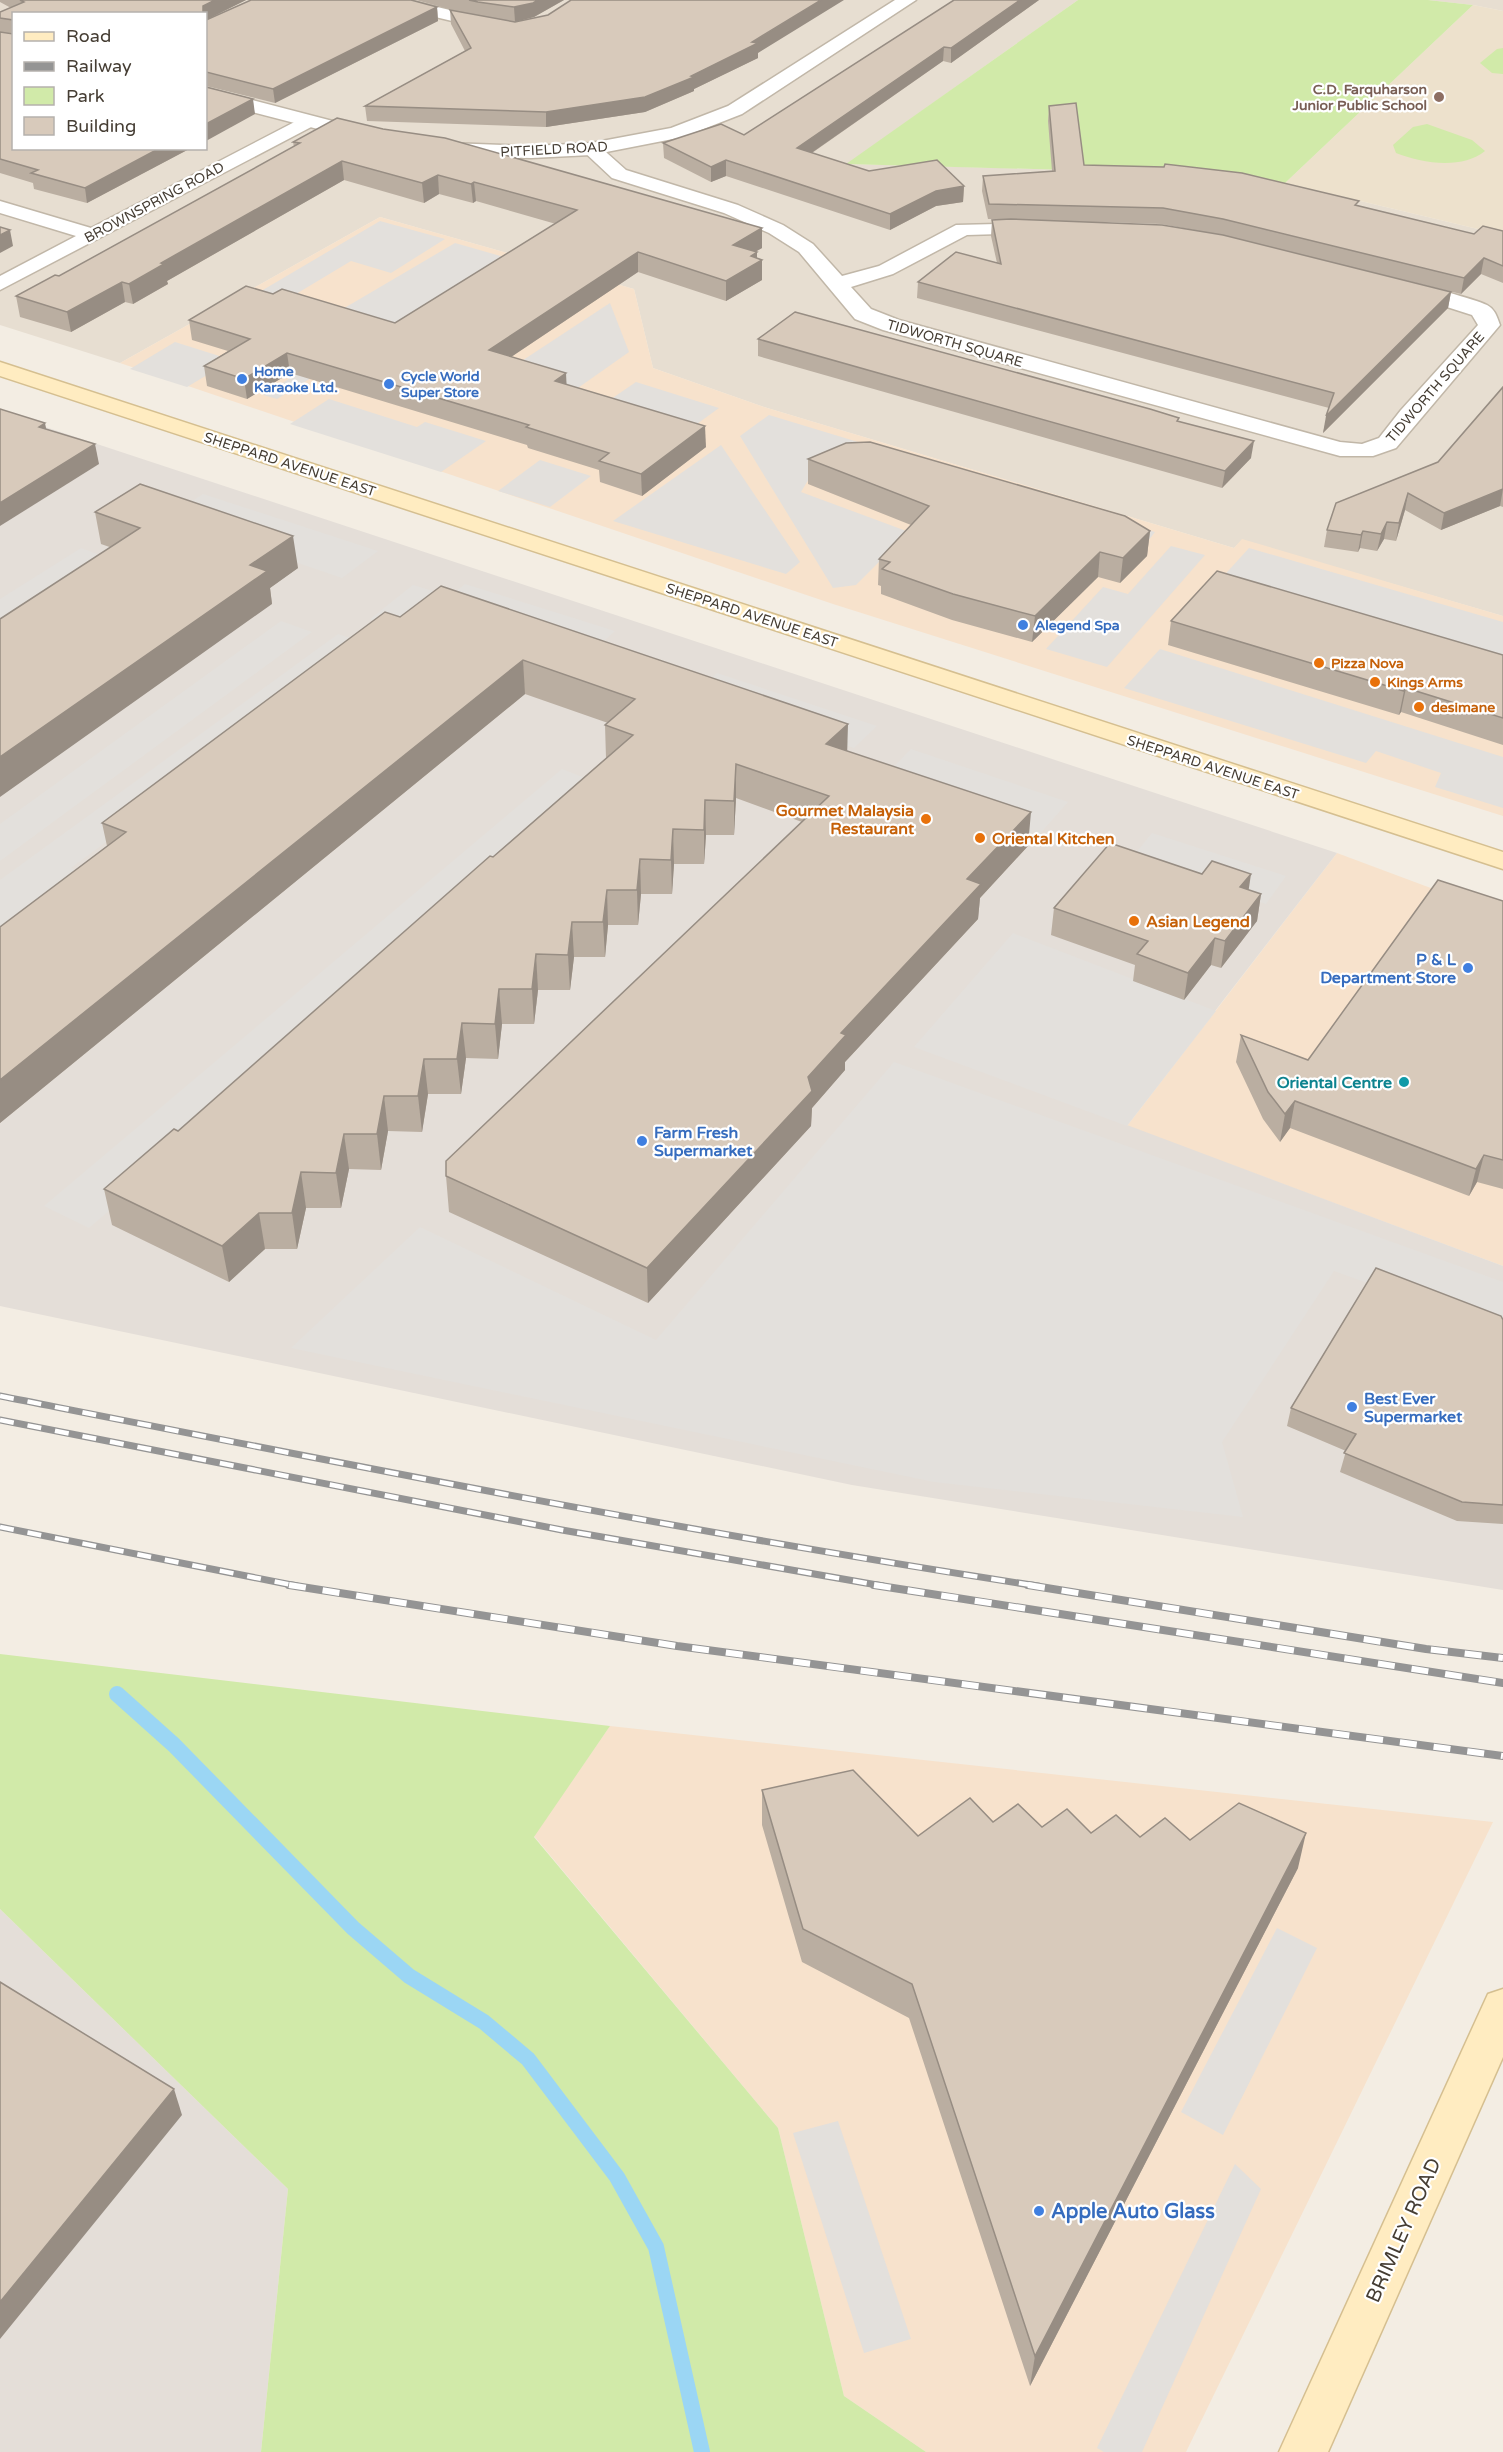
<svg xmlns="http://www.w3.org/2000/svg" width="1503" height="2452" font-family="'Varela Round',sans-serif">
  <rect width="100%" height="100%" fill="#f3ede3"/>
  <!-- residential -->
  <g fill="#e7ded1" fill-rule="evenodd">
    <path d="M0,0h1078l-231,164 296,8 142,11 218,52v381l-261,-76 -8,8 -470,-141 -111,-39 -19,-79 -254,-72 -260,146 -120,-38zM14,14h192v134h-192z"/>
    <polygon points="1428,0 1503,0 1503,11 1473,5"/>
  </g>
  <!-- commercial -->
  <g fill="#f7e2cc">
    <polygon points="380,217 634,289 653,368 764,407 1234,548 1242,539 1503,616 1503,816 833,604 120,363"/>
    <polygon points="1337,853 1503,915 1503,1266 1127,1126"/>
    <polygon points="610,1726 1493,1822 1186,2452 926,2452 844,2396 778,2128 534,1836"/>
  </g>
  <!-- industrial -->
  <g fill="#e4ded8">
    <polygon points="0,412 1337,853 1127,1125 1503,1266 1503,1590 852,1485 0,1306"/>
    <polygon points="0,1909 288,2189 261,2452 0,2452"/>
  </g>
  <!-- education -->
  <polygon fill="#ede1cc" points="1473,5 1503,11 1503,235 1285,183"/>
  <!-- green -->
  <g fill="#d1eaa9">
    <polygon points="1078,0 1428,0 1473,5 1285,183 1143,172 846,164"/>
    <polygon points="1503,48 1503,74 1492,73 1480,63 1497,49"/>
    <path d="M1427,124l45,16 13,11c-23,19 -64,12 -89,2l-3,-8 20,-18z"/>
    <polygon points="0,1654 610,1726 534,1837 778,2128 844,2396 926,2452 261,2452 288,2189 0,1909"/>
  </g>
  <!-- parking -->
  <g fill="#e3e0dc">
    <polygon points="380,221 445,239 391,273 351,261 266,312 239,304"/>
    <polygon points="455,243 518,261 388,341 324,320"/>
    <polygon points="610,303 629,352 575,390 508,370"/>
    <polygon points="175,342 232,360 187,387 130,369"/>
    <polygon points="310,366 324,370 277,399 263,395"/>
    <polygon points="636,382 719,408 679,437 595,410"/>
    <polygon points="329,399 417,427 425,422 486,441 441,472 290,424"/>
    <polygon points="769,415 1155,532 1145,545 840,456 816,467 801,492 909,532 856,585 833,588 740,436"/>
    <polygon points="721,445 800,562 786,574 613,521"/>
    <polygon points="540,460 591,476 550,507 498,491"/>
    <polygon points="203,494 378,551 342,578 166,518"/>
    <polygon points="1171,546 1205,555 1107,667 1046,649 1103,587 1128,594"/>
    <polygon points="81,548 132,567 0,652 0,599"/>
    <polygon points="1249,548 1503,622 1503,681 1208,593"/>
    <polygon points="465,584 615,631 587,656 409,632 370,619 413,585 450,596"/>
    <polygon points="281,621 312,632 0,861 0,824"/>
    <polygon points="338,634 371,645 71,868 98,880 0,954 0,880"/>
    <polygon points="1160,649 1503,757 1503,808 1435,787 1441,773 1376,751 1366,763 1124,688"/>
    <polygon points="717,673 877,726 854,748 694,694"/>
    <polygon points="911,749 1068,802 1037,837 878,783"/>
    <polygon points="562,769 603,785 89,1228 44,1206"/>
    <polygon points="1152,833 1286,876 1266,904 1192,879 1117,876"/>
    <polygon points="1013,933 1216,1011 1127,1126 914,1047"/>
    <polygon points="894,1062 1503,1282 1503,1332 1334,1271 1222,1442 1243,1517 934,1482 291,1348 420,1227 656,1340"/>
    <polygon points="1277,1928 1317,1948 1223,2135 1181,2112"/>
    <polygon points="838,2121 911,2339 864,2353 793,2133"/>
    <polygon points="1235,2164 1261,2189 1142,2452 1104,2452 1097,2448"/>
  </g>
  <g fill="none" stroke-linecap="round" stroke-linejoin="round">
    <!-- stream -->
    <polyline stroke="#9bd6f4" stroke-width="16" points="117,1694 174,1745 353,1928 409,1976 484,2022 528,2059 617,2177 656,2247 702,2452"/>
    <!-- minor casing -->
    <g stroke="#c1b7a8" stroke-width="3">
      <g id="minor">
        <polygon points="378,0 408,0 500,22 503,26 494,31 381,4"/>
        <polygon points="308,115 317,121 315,125 0,290 0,276 76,236 0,213 0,201 91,228"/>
        <path d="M591,143l7,2 28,25 112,35 45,20 30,19 29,32 37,-10 77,-41 86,-2 3,4 -3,4 -7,2 -68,2 -74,39 -42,13 20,22 28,11 441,122 22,2 17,-6 22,-28 77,-85 -6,-10 -72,-23 -4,-4 4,-4c11,-3 75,15 87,21 8,4 10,12 13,20l-104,123 -23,8h-33l-457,-126 -28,-11 -56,-67 -30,-19 -45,-20 -112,-35 -31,-29z"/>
      </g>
    </g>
    <!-- tertiary casing -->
    <g stroke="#c1b7a8" stroke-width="3">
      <g id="tertiary">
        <polygon points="895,0 916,0 742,114 683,137 591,155 531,158 449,155 439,149 449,143 531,146 591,143 671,128 728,106"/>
        <polygon points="206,88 375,132 378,136 368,142 206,100"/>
      </g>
    </g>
    <!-- secondary casing -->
    <g stroke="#d5bf90" stroke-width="3">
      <g id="secondary">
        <polygon points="0,362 1503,852 1503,869 0,376"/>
        <polygon points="1503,1989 1503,2057 1328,2452 1279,2452 1488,1994"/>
      </g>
    </g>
    <!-- minor -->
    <use href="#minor" fill="#fff" fill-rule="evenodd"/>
    <!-- tertiary -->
    <use href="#tertiary" fill="#fff" fill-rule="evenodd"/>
    <!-- secondary -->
    <use href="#secondary" fill="#ffecc1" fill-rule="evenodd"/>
    <!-- rail-far1 casing -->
    <g stroke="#949494" stroke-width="7">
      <g id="rail-far1">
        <path d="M0,1396c345,68 690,137 1038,190"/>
        <polyline points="0,1420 562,1530 883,1586"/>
        <polyline points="0,1527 297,1586"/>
      </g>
    </g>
    <!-- rail casing -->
    <g stroke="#949494" stroke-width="8">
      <g id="rail">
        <polyline points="289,1585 677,1646 1503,1756"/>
        <polyline points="874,1585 1503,1683"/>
        <polyline points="1028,1585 1426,1649 1503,1658"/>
      </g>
    </g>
    <!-- rail-far1 -->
    <use href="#rail-far1" stroke="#fff" stroke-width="4.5" stroke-dasharray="14" stroke-linecap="butt"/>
    <!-- rail -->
    <use href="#rail" stroke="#fff" stroke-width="6" stroke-dasharray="17" stroke-linecap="butt"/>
  </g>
  <!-- wall -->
  <g fill="#baaea1">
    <polygon points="0,0 246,0 208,19 437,7 438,21 275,103 206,86 206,14 191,148 87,203 34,189 33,183 0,173 0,12 11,8 0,2"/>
    <polygon points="416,0 564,0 534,17 515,22 758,53 758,58 694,89 694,91 645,112 546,127 367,121 365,106 465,51 451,24 450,10 460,12"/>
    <polygon points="954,0 1039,0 951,63 943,61 812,153 869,171 964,186 963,202 936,206 890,230 726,176 711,182 664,158 663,143 744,135"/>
    <polygon points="1049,106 1084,165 1358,206 1474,234 1503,231 1503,283 1481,274 1461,294 1221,235 1161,224 1104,222 1451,292 1448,308 1323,433 1329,408 917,298 918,282 997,263 991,236 992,220 999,219 988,219 982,191 983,176 1052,171 1048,121"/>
    <polygon points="293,142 762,228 762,248 755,252 757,258 762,260 762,280 726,301 638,272 511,357 566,384 706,447 642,496 600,482 599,470 528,448 527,445 290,373 247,399 207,386 204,366 228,351 192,340 189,320 273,294 395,323 556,224 476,201 473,203 439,194 424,203 344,180 167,281 168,284 133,304 125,302 71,332 20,317 16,296 59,276 294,147"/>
    <polygon points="758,339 1179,421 1251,458 1222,488 758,356"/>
    <polygon points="1503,387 1503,507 1500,506 1441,530 1405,510 1396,541 1384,539 1377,551 1360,548 1358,552 1324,547 1327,530 1438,462"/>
    <polygon points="808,459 1150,531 1147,556 1120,583 1098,577 1032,642 952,620 881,594 881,586 878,585 879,559 911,525 808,484"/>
    <polygon points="95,512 298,568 270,588 272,604 101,544"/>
    <polygon points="400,617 847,751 1028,846 980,898 978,919 845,1062 845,1070 812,1108 811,1126 648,1303 449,1212 446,1176 802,822 736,798 734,835 706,835 704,864 674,864 672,894 641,894 638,925 608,925 605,957 574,957 570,990 538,990 534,1024 502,1024 498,1059 466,1058 461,1094 428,1094 422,1132 388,1131 381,1170 349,1169 341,1208 306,1208 297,1249 265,1249 229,1282 112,1225 104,1189 178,1131 606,758 605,725 608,723 525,694 0,1123 0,927 107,846 102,823"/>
    <polygon points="1171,621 1503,655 1503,745 1401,712 1399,715 1168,645"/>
    <polygon points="1248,890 1261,894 1257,921 1221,968 1211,965 1184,1000 1133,981 1135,965 1051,935 1054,908"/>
    <polygon points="1503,901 1503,1189 1477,1182 1469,1196 1290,1128 1280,1142 1263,1119 1236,1062 1241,1035 1308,1060"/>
    <polygon points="1503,1320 1503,1524 1457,1521 1340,1472 1346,1451 1287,1426 1291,1408"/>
    <polygon points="762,1790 918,1836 993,1822 1091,1833 1190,1840 1298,1868 1030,2386 909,2018 802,1962 762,1825"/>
  </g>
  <!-- shaded-wall -->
  <g fill="#978d83">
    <polygon points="215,0 246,0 206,20 206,14 203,14 203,6"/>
    <polygon points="538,0 564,0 534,17 515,22 514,7"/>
    <polygon points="821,0 844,0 758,53 758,58 694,89 694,91 645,112 546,127 546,112 691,76 752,42"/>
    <polygon points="1020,0 1039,0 951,63 951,48"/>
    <polygon points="437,7 438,21 275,103 273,89"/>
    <polygon points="944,47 943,61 797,163 797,148"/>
    <polygon points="253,99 255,114 206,141 206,124"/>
    <polygon points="160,148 191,148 87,203 85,188"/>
    <polygon points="726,160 726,176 711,182 711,167"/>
    <polygon points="342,161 344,180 167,281 168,284 133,304 129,284 161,263"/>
    <polygon points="438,175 439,194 424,203 422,183"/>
    <polygon points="474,182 476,201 473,203 471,184"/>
    <polygon points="964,186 963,202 936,206 890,230 890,214 936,191"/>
    <polygon points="762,228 762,248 733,264 733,245"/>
    <polygon points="10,230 13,246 0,253 0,235"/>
    <polygon points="638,252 638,272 490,371 489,350"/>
    <polygon points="757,252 757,263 762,260 762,280 726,301 726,281 751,256"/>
    <polygon points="1484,258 1481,274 1461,294 1464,278"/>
    <polygon points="122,282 125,302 71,332 67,312"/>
    <polygon points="1451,292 1448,308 1323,433 1326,416"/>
    <polygon points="287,353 290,373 247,399 244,379"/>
    <polygon points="566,373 567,394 555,381"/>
    <polygon points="45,423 49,443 39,427"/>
    <polygon points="705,426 706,447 642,496 641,474"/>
    <polygon points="1254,441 1251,458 1222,488 1225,471"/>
    <polygon points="95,444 99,464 0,526 0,503"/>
    <polygon points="1503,489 1500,506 1441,530 1444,513"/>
    <polygon points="1408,493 1405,510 1396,541 1399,523"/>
    <polygon points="1387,522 1384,539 1377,551 1381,534"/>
    <polygon points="1150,531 1147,556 1120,583 1123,558"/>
    <polygon points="1363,531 1360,548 1358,552 1361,535"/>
    <polygon points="293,536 298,568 270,588 272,604 0,797 0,757 250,565"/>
    <polygon points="1100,552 1098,577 1032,642 1035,616"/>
    <polygon points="523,660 525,694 0,1123 0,1080"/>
    <polygon points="1406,688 1401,712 1399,715 1404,691"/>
    <polygon points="848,724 847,758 826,744"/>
    <polygon points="736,764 736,798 734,835 734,801"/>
    <polygon points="705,800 706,835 704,864 704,830"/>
    <polygon points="1031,812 1028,846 980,898 978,919 845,1062 845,1070 812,1108 811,1126 648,1303 647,1268 808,1077 841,1033 967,879"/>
    <polygon points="673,829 674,864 672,894 671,860"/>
    <polygon points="640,859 641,894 638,925 637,890"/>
    <polygon points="1251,874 1247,901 1240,887"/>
    <polygon points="607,890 608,925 605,957 603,922"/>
    <polygon points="1261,894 1257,921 1221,968 1225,941"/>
    <polygon points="572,922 574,957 570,990 568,955"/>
    <polygon points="1215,938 1211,965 1184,1000 1188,973"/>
    <polygon points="536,954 538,990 534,1024 532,989"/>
    <polygon points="499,989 502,1024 498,1059 495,1024"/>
    <polygon points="462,1023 466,1058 461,1094 457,1059"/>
    <polygon points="424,1059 428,1094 422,1132 418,1096"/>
    <polygon points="384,1096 388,1131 381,1170 377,1134"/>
    <polygon points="1295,1101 1290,1128 1280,1142 1285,1114"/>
    <polygon points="344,1134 349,1169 341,1208 336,1173"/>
    <polygon points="1484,1155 1477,1182 1469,1196 1476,1169"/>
    <polygon points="301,1172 306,1208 297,1249 292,1213"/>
    <polygon points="259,1213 265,1249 229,1282 222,1246"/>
    <polygon points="1306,1833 1298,1868 1030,2386 1035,2356"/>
    <polygon points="174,2089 182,2115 0,2339 0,2302"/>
  </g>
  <!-- building -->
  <g fill="#d8cabb" stroke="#978d83" stroke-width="1.5">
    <polygon points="20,0 215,0 203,6 203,14 14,14 14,148 160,148 85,188 31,173 38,170 0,159 0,32 13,34 13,20 0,18 0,12 24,2"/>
    <polygon points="251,0 411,0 437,7 273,89 206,72 206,20"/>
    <polygon points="469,0 538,0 533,3 514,7 478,2"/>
    <polygon points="571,0 821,0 752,42 758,43 691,76 694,77 645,97 546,112 365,106 471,48 450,10 515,22 548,15"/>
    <polygon points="954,0 1020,0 951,48 944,47 797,148 869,171 937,160 964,186 936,191 890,214 726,160 711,167 663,143 721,124 744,135"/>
    <polygon points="206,87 253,99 206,124"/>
    <polygon points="1076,103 1084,165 1164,167 1165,164 1242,173 1359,201 1355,205 1474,234 1483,226 1503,231 1503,266 1484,258 1464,278 1223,219 1163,208 989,204 983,176 1055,171 1049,106"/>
    <polygon points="337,118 383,129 445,138 762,228 733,245 757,252 751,256 762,260 726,281 638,252 489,350 566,373 555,381 705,426 641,474 599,461 609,453 526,427 529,425 287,353 244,379 204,366 250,339 189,320 246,286 273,294 282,289 395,323 577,210 474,182 471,184 438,175 422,183 342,161 161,263 164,264 129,284 122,282 67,312 16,296 55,275 59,276 300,143 293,142"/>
    <polygon points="1011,219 1162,225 1223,235 1451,292 1326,416 1334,393 918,282 956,252 1001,264 992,220"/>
    <polygon points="0,227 10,230 0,235"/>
    <polygon points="795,312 1150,409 1179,418 1177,421 1254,441 1225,471 758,339"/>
    <polygon points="1503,387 1503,489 1444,513 1408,493 1399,523 1387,522 1381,534 1363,531 1361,535 1327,530 1336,503 1438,462"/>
    <polygon points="0,409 45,423 39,427 95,444 0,503"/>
    <polygon points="870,442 1125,516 1150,531 1123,558 1100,552 1035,616 953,594 882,569 890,562 879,559 929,506 808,459 846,443"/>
    <polygon points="140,484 293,536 250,565 267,571 0,757 0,619 140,528 95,512"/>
    <polygon points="1217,571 1503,655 1503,718 1406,688 1404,691 1171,621"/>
    <polygon points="441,586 848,724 826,744 1031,812 967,879 981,884 841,1033 846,1035 808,1077 812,1091 647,1268 446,1176 446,1161 829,796 736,764 734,801 705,800 704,830 673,829 671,860 640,859 637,890 607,890 603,922 572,922 568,955 536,954 532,989 499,989 495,1024 462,1023 457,1059 424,1059 418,1096 384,1096 377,1134 344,1134 336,1173 301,1172 292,1213 259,1213 222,1246 104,1189 174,1129 178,1131 490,856 493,857 633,735 605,725 635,699 523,660 0,1080 0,927 126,832 102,823 385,612 400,617"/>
    <polygon points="1110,843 1202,874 1212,861 1251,874 1240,887 1261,894 1225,941 1215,938 1188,973 1137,954 1148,941 1054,908"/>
    <polygon points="1438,880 1503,901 1503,1160 1484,1155 1476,1169 1295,1101 1285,1114 1268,1092 1241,1035 1308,1060"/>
    <polygon points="1376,1268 1501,1316 1503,1320 1503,1505 1462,1502 1344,1453 1356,1434 1291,1408"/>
    <polygon points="853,1770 918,1836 970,1798 993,1822 1018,1804 1042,1827 1067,1809 1091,1833 1116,1815 1140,1837 1165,1818 1190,1840 1239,1803 1306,1833 1035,2356 912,1984 803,1929 762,1790"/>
    <polygon points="0,1982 174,2089 0,2302"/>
  </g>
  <!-- markers -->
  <circle fill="#8d6e63" stroke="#fff" stroke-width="2" cx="1439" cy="97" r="6"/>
  <g fill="#3f7fe0" stroke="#fff" stroke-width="2">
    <circle cx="242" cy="379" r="6"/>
    <circle cx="389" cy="384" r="6"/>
    <circle cx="1023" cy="625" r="6"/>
    <circle cx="1468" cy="968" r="6"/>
    <circle cx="642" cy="1141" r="6"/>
    <circle cx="1352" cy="1407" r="6"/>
    <circle cx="1039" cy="2211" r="6"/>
  </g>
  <g fill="#e8710a" stroke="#fff" stroke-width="2">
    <circle cx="1319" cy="663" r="6"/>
    <circle cx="1375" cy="682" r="6"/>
    <circle cx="1419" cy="707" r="6"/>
    <circle cx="926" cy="819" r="6"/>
    <circle cx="980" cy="838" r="6"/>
    <circle cx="1134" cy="921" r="6"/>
  </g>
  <circle fill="#0f9aa8" stroke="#fff" stroke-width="2" cx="1404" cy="1082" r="6"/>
  <g text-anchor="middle" stroke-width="4.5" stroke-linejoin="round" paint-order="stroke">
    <!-- far-education labels -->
    <g font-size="14" font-weight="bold" fill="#785e54" stroke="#fff" text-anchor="end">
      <text x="1427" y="94">C.D. Farquharson<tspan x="1427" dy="16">Junior Public School</tspan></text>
    </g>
    <!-- far-street labels -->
    <g font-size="14" fill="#453d33" stroke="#fff">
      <text transform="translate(554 149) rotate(-3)" y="5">PITFIELD ROAD</text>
      <text transform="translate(154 202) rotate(-28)" y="5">BROWNSPRING ROAD</text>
      <text transform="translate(955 343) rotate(16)" y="5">TIDWORTH SQUARE</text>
      <text transform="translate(1435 387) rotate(-49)" y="5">TIDWORTH SQUARE</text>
      <text transform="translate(290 464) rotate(18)" y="5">SHEPPARD AVENUE EAST</text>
      <text transform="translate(752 615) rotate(18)" y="5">SHEPPARD AVENUE EAST</text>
      <text transform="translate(1213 767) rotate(18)" y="5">SHEPPARD AVENUE EAST</text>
    </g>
    <!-- far-shop labels -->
    <g font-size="14" font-weight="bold" fill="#366cbe" stroke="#fff" text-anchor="start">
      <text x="254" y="376">Home<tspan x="254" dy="16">Karaoke Ltd.</tspan></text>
      <text x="401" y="381">Cycle World<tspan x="401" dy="16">Super Store</tspan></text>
      <text x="1035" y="630">Alegend Spa</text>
    </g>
    <!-- far-food labels -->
    <g font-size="14" font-weight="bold" fill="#c56008" stroke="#fff" text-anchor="start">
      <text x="1331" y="668">Pizza Nova</text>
      <text x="1387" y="687">Kings Arms</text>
      <text x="1431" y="712">desimane</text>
    </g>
    <!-- food labels -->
    <g font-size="16" font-weight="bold" fill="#c56008" stroke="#fff" text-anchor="start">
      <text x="914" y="816" text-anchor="end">Gourmet Malaysia<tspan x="914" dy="18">Restaurant</tspan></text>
      <text x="992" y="844">Oriental Kitchen</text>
      <text x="1146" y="927">Asian Legend</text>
    </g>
    <!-- shop labels -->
    <g font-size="16" font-weight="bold" fill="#366cbe" stroke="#fff" text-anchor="start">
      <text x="1456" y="965" text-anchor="end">P &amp; L<tspan x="1456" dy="18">Department Store</tspan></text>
      <text x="654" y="1138">Farm Fresh<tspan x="654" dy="18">Supermarket</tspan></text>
      <text x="1364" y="1404">Best Ever<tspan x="1364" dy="18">Supermarket</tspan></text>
    </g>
    <!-- culture labels -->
    <g font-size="16" font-weight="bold" fill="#0d838f" stroke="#fff" text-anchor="end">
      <text x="1392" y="1088">Oriental Centre</text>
    </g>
    <!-- near-shop labels -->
    <g font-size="20" font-weight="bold" fill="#366cbe" stroke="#fff" text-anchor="start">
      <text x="1051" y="2218">Apple Auto Glass</text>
    </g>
    <!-- near-street labels -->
    <g font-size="20" fill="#453d33" stroke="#fff">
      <text transform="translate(1403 2230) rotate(-66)" y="7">BRIMLEY ROAD</text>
    </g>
  </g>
  <!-- legend -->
  <rect x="12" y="12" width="195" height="138" fill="#ffffff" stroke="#b5b1ad" stroke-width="1.5"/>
  <rect x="24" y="32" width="30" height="9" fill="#ffecc1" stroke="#b5b1ad" stroke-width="1.5"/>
  <text x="66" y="42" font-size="18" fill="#453d33">Road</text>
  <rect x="24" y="62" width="30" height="9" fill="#949494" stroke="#b5b1ad" stroke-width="1.5"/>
  <text x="66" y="72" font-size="18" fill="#453d33">Railway</text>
  <rect x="24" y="87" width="30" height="18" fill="#d1eaa9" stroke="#b5b1ad" stroke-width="1.5"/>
  <text x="66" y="102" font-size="18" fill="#453d33">Park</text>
  <rect x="24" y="117" width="30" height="18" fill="#d8cabb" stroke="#b5b1ad" stroke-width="1.5"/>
  <text x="66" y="132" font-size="18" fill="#453d33">Building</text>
</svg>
